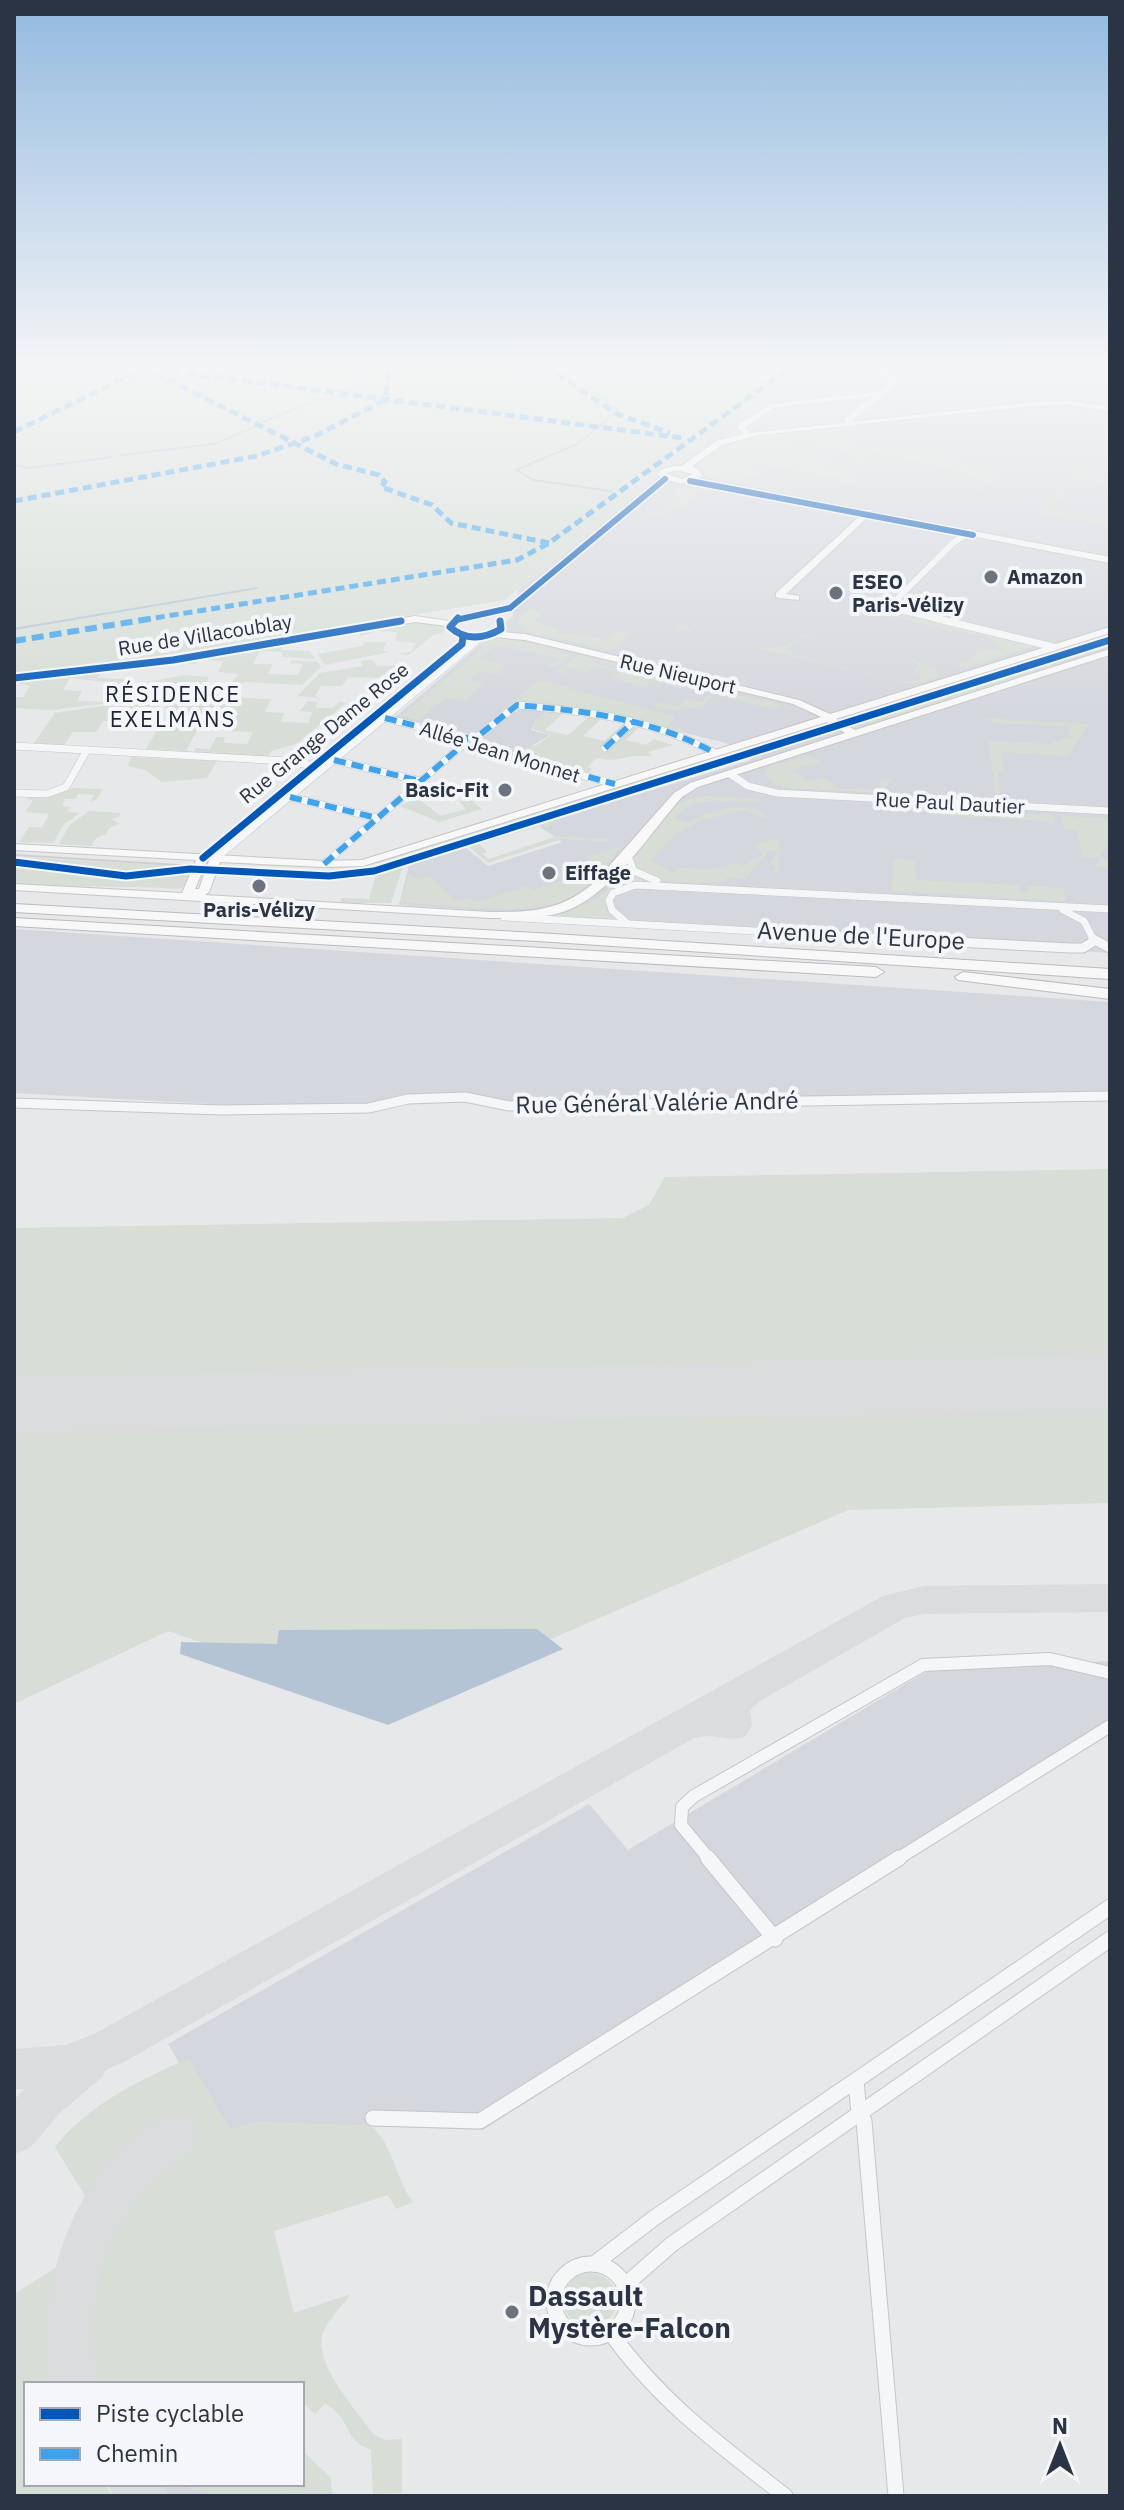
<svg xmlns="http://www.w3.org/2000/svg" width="1124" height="2510" font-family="'IBM Plex Sans',sans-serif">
  <rect width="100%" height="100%" fill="#e6e8ea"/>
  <!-- built -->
  <g fill="#d4d7dd">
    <polygon points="801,366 1110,366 1110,953 399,905 409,865 466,848 488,866 562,842 537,825 751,760 726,743 588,709 520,703 476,735 394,718 513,616 518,590 787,373"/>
    <polygon points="523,706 546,712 536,720 531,730 550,735 518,754 500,750 503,746 478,739 512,711 517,712"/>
    <polygon points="14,929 1110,1002 1110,1092 249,1106 14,1093"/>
    <polygon points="1110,1661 1110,1731 483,2130 256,2122 230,2130 189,2059 179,2063 168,2044 589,1804 628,1850 929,1670"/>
    <polygon points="160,2484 175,2484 219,2495 332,2493 332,2496 146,2496"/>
  </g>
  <!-- green -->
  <g fill="#d6ded6">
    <polygon points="14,366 801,366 787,373 505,600 96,666 14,674"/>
    <path d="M814,430l-23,7 -2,11 -16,-1 7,7 49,6 -2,6 26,3 6,-15 -22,-2 1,-4 31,4 -19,33 -9,-1 1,-5 -83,-15 -8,7 12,3 -4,3 -11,-2 -9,7 -30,-5 -8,-7 -1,-3c41,-35 64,-32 114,-37z"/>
    <path d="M830,434l-3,7 114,16 58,17 -19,17 -7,-2 14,-8c-54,-19 -108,-29 -164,-36l-7,4 3,-6 -16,-2 3,-5z"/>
    <polygon points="1074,473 1110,479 1110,484 1078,478 1048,509 1110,520 1110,525 1037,513"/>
    <polygon points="699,483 760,494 756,498 702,488 684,506 677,505 659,519 643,515 660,510 676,496 676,490"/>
    <polygon points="897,594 890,605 893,611 1038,645 965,668 958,665 949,668 946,667 966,662 978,651 1003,649 992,644 989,638 876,613 880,606 878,604 886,605"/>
    <polygon points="529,609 544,613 534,621 559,630 557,632 559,635 574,633 604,640 615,632 632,633 612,651 526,631 517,622"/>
    <polygon points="414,621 442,623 444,632 433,635 409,655 397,654 411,652 416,643 395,641 398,632 376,631 361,636 358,631"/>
    <path d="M684,622l8,10c29,6 67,22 95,12 6,-2 13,-8 22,-10l3,2 -11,2 -12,10 5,7 107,26h17l5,-5 -10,-4 6,-8 -21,-7c15,3 37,7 44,18l-27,10 -239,-56z"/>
    <polygon points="499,637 522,640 571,655 560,664 546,669 558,658 498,645 479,657 507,666 496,675 480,671 469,680 484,684 464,701 447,697 429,710 431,711 421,719 423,721 401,716 474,656 483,647 481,640"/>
    <polygon points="365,642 387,642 383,651 390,652 325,665 318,654 362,646"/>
    <polygon points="282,645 282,650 309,651 315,659 282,657 283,652 260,651 253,664 272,664 268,674 298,675 303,664 290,663 292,660 318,662 321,667 302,685 245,682 229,694 196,690 140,699 132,685 184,675 209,677 206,684 230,686 238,674 218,672 223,661 199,660 195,664 179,662"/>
    <polygon points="583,655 601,665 622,670 625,668 599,661 604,659 653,672 648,676 687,679 677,688 652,680 644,687 611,678 618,671 596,666 587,673 568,668 561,674 557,672 577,656"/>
    <polygon points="372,659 377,666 397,665 379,678 348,677 342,686 321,686 315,696 321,698 297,696 320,673 363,666 361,661"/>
    <polygon points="1045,662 1055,668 861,730 843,726 937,696 959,694 957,690"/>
    <polygon points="100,673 98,678 124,679 128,687 105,686 106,682 70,678 63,690 82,691 77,701 106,702 114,689 129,689 135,700 51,710 14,708 14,697 23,697 30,686 19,684 19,681"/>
    <polygon points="542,681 671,715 675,718 667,727 676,727 690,734 587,710 516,704 492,721 491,720 531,686"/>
    <path d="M720,691l63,14 -7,4 -61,-14 -15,14c-21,-4 -22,7 -46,-4l4,-3 20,5 9,-8 14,3 11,-10z"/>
    <polygon points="195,692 227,696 206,713 167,712 161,698"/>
    <polygon points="232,697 271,699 265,712 284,713 281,722 308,723 312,712 299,711 308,701 318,702 315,708 332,708 340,702 346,703 296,744 271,751 268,757 194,752 195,748 210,749 216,737 225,737 223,743 247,744 253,732 232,731 237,720 214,719 208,721 210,715"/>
    <polygon points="156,698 162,713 152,730 135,730 137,725 151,726 158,713 130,711 123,722 103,721 96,732 73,732 64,745 34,743 55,713"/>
    <path d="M528,707l38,3 -21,20 23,5 21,-18 15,-1 -21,20 21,5 22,-19 -7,9 21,-5 -14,14 20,5 8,-6 19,6 -25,7 4,4c-5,1 -9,0 -14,0 -17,0 -20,7 -41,2l-10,9 5,2 -8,8 -86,-27 20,4 3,-5 16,-4 14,-10 -18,-6 3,-9 10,-9z"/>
    <polygon points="983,718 1089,724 1069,756 1002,752 1003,771 998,772 1000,797 995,796 989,741 1051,744 1052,741 1060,742 1060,738 1070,738 1068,727 995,723"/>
    <polygon points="161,723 200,725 186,751 146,749"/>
    <polygon points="809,756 823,762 793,770 810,781 824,777 840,789 877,789 880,785 878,781 894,776 882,793 786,788 772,783 764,775 768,767"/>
    <polygon points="131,757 217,761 207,778 162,782 145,770 128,766"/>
    <polygon points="699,760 706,762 379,863 332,868 242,864 347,865"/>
    <polygon points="73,788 103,789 96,800 91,801 94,795 78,794 75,799 65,799 62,806 70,807 67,812 80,813 64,824 53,843 19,842 29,827 42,828 49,814 26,812 33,800 27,799 28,797 47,798"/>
    <path d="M704,796l55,3v3c-28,2 -64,-10 -83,15l10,6c20,-11 64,-25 81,-7l-1,3 -23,-9 -43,11 -25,14 -24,26 23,12 5,-5c17,0 43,5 55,-6l9,4 19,-12 -8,-9 26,-7 -2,13 7,2 -6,1v19h-8l5,-7 -7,-2 9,-11 -9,-3 -24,29 -19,-1 -1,4c-19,-2 -97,10 -93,-29l44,-49 4,1 8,-6z"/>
    <polygon points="418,798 440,816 466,809 459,801 470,799 482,809 439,822 400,806"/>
    <polygon points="890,806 1053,815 1055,825 1040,821 933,815 932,812 890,809"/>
    <polygon points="89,811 121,813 119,817 111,819 120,824 109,828 106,834 96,838 91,846 59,844 69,826"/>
    <polygon points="569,812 579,814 553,820 548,828 543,825 479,844 487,852 482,854 489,859 557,836 608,839 608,842 562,839 488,863 467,845"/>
    <polygon points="1062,816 1110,818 1110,841 1100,858 1110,859 1107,868 1096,866 1099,858 1082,857 1078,830 1064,829"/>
    <path d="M621,846c-15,17 -29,38 -48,50 -37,23 -128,9 -173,6l9,-28 6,5 14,-3 28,25 13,-4 6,5 51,-16 6,4 63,-20 -10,-13z"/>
    <path d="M14,857l178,10 -9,20 -5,2c-55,-4 -109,-1 -164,-5z"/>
    <polygon points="893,858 915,860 916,880 1019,885 1019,891 1027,891 1027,886 1064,888 1066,901 892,891"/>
    <polygon points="623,862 626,869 644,881 625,884 607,895 606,910 615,919 555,915 589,903 609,888"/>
    <polygon points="403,866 391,903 339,903 342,898 369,899 376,874"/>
    <polygon points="1110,1169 1110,1503 848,1510 392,1708 168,1631 14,1704 14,1228 623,1218 649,1205 665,1177"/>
    <path d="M189,2058l41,72 25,-8 116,4c23,19 24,53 42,76l-17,7 -8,-14 -114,36 20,82 57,-19c-8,11 -21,23 -27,36 -14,31 32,79 49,104l12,6 17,-1v54l-29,1 -2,-44c-22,-9 -19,-17 -31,-34 -3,-5 -11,-9 -15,-13l-10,11 -13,-12v-18h-207c-14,-55 -6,-119 26,-167 17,-26 42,-46 65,-67l-17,-28 -42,33 -39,46 -33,-54c35,-44 84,-66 134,-89z"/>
    <path d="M60,2265c-11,41 -15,78 -7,119h-27v100h78l9,12h-99v-202z"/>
    <circle cx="590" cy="2300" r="27"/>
    <polygon points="302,2450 331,2478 332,2493 219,2495 176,2484 302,2484"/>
  </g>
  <!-- water -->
  <polygon fill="#b4c4d5" points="537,1629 563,1649 388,1725 180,1654 181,1642 277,1644 279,1630"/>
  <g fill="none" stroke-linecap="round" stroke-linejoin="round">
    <!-- stream -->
    <g stroke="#b4c4d5" stroke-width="2">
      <polyline points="348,394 358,387 349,379 363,366"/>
      <polyline points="617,408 585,386 597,372 628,366"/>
      <polyline points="262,422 317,400 344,396"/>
      <polyline points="599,427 616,411"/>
      <polyline points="595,430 577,444 516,470 533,480 611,491"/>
      <polyline points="121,455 214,444 257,426"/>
      <polyline points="14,465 30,468 112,457"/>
      <polyline points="14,629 257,588"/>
    </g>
    <!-- taxiway -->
    <g fill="#dadcde" fill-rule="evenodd">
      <path d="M1110,1584v28l-186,2 -19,4 -145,83 -10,9 2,15 -6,11c-21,7 -28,-4 -52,2l-570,324 -18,8 -4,7 -43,37 -29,34 -16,6v-54l10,-11h-10v-40l52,-4 28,-11 789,-438 41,-10z"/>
      <path d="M177,2113l16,7 6,15c-10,24 -33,34 -51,52 -51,53 -62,127 -50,197h-48c-16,-99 26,-230 127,-271z"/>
      <polygon points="108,2484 164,2484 169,2496 113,2496"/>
    </g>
    <!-- runway -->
    <polygon fill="#dadcde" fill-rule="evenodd" points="1110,1354 1110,1410 14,1432 14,1376"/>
    <!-- street-far4 casing -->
    <g stroke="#c4c6c8" stroke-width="7">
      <g id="street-far4">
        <polyline points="851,423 848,420 895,382 877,366"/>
        <polyline points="943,620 895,609 894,602 953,543 969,532"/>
      </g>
    </g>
    <!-- street-far3 casing -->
    <g stroke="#c4c6c8" stroke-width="8">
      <g id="street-far3">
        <polyline points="934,618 1054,647"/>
        <polyline points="385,718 460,737 465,740 464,744 615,784"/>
        <path d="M464,738l13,-1 40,-32c69,6 136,14 198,48"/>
        <polyline points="14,746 287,761 315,766"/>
        <polyline points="605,748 633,722"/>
        <polyline points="334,760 420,781"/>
        <polyline points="730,774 748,786 777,793 1110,811"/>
        <polyline points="14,793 47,794 66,787 87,750"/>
        <polyline points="290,797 377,818"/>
        <polyline points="627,854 634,871 657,881"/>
        <polyline points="203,858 462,644 463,636"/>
        <polyline points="216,858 481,637"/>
        <polyline points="324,864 464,744"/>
        <polyline points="1063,910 1084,921 1094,941"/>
        <polyline points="504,917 936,941"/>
        <polyline points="627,923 612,910 609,900 613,893 635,885 1110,909"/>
      </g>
    </g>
    <!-- street-far2 casing -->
    <g stroke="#c4c6c8" stroke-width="11">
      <g id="street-far2">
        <polyline points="900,939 1070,948 1083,948 1094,941"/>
        <polyline points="1093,939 1110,948"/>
        <polyline points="14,1103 222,1110 369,1108 408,1099 465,1097 509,1106 1110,1096"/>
      </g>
    </g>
    <!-- street-far1 casing -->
    <g stroke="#c4c6c8" stroke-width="14">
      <g id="street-far1">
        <polyline points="710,1860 681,1825 682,1807 694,1796 923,1665 1050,1659 1110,1673"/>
        <polyline points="896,1860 1110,1726"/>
      </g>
    </g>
    <!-- street casing -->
    <g stroke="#c4c6c8" stroke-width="17">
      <g id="street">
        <polyline points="708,1858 775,1939"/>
        <polyline points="856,2081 859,2113 864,2121 896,2496"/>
        <polyline points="373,2118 480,2121 899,1858"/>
        <polyline points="594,2264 654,2218 1110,1907"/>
        <circle cx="591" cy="2301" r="37"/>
        <polyline points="624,2286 672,2244 1110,1939"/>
        <path d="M611,2333c47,67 110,113 174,163"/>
      </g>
    </g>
    <!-- secondary casing -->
    <g stroke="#c4c6c8" stroke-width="2">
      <path id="secondary" d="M882,391l4,2 -1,2 -112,13 -28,20 6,5 282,-31 36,-1 41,6v4l-41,-6 -36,1 -274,29 -37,10 -31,22 5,1 7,7 -5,3 168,33 4,-2 3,3 237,45v6l-241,-47 -83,78 13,2v4l-20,-2 -3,-1v-4l85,-78 -171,-33 -8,2 -14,-4 -155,130 -46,9 -11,6v4l19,5 23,-5 5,3 22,2 274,66 31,14 280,-87v6l-274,86 19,11 255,-81v6l-412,132 -16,10c-31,35 -65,89 -107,110 -26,13 -57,11 -85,11l-476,-28v-6l168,9 14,-33 -182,-10v-6l310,17 38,-1 459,-143 -28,-13 -268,-64 -32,-3 -24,2 -20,-7 -2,-6 -32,-4 -242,41 -159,18v-6l159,-18 242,-41 34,5 12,-6 46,-9 155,-128 -4,-3 2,-5 14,-4h8l34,-25 28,-7 -7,-6 3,-5 31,-19zM675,470l18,4 -11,5 -16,-5zM827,722l18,11 -155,50 -16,10 -80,90c-34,28 -61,29 -104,29l-285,-17 4,-3 11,-30 104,5 39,-1zM207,861h2l-10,28h-4z"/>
    </g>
    <!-- highway casing -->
    <g stroke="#b8bbbf" stroke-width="2">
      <g id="highway">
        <polygon points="14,904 537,933 1110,969 1110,979 537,941 14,912"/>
        <polygon points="14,918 876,967 884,972 876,977 14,926"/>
        <polygon points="963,972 1110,989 1110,999 958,980 955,977"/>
      </g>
    </g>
    <!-- street-far4 -->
    <use href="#street-far4" stroke="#f5f6f7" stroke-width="6"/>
    <!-- street-far3 -->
    <use href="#street-far3" stroke="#f5f6f7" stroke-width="7"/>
    <!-- street-far2 -->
    <use href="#street-far2" stroke="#f5f6f7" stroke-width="9"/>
    <!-- street-far1 -->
    <use href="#street-far1" stroke="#f5f6f7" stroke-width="12"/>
    <!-- street -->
    <use href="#street" stroke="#f5f6f7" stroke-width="15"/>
    <!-- secondary -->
    <use href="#secondary" fill="#f8f8f8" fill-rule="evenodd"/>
    <!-- highway -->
    <use href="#highway" fill="#f8f8f8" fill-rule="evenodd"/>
    <!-- tram -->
    <polyline stroke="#cecfd2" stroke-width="2" points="14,855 308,873 378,868 1110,638"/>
    <!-- quiet-far1 -->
    <g stroke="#3ea3ec" stroke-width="5" stroke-dasharray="9 5" stroke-linecap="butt">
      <polyline points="131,366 683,438"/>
      <polyline points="545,366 617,414 670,433"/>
      <polyline points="155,373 336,464 379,475 385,482 381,487 432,505 451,523 549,543"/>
      <polyline points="14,432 145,368"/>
      <polyline points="14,501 257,456 315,436 385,400 389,366"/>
      <polyline points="142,620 517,560 549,543 792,366"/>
    </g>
    <!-- quiet -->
    <g stroke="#3ea3ec" stroke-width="6" stroke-dasharray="12 6" stroke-linecap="butt">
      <polyline points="14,641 155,618"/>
      <polyline points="385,718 460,737 465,740 464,744 615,784"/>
      <path d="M464,738l13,-1 40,-32c69,6 136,14 198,48"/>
      <polyline points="605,748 633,722"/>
      <polyline points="334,760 420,781"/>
      <polyline points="290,797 377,818"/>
      <polyline points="324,864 464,744"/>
    </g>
    <!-- cycleway-far1 casing -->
    <g stroke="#f4f6f9" stroke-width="9">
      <g id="cycleway-far1">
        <polyline points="690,481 973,535"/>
        <polyline points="456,620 510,608 665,479"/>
      </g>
    </g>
    <!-- cycleway casing -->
    <g stroke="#f4f6f9" stroke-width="11">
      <g id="cycleway">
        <path d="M458,618l-8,9c15,14 34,12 51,2l-1,-8"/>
        <polyline points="14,678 173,660 401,621"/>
        <polyline points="203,858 462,644 463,636"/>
        <polyline points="14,862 126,876 190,869 329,876 374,871 1110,640"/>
      </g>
    </g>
    <!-- cycleway-far1 -->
    <use href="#cycleway-far1" stroke="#0057b8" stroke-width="6"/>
    <!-- cycleway -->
    <use href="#cycleway" stroke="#0057b8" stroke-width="7"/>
  </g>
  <!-- sky -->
  <linearGradient id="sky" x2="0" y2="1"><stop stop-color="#93bae0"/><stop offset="0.51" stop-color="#f4f5f6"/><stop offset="1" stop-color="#f4f5f6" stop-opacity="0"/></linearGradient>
  <rect width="1124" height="718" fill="url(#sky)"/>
  <!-- markers -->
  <g fill="#6c737f" stroke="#f4f6f9" stroke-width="3">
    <circle cx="991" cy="577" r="8"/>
    <circle cx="836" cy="593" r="8"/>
    <circle cx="505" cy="790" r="8"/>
    <circle cx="549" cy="873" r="8"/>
    <circle cx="259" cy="886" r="8"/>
    <circle cx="512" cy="2312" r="8"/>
  </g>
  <g text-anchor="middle" stroke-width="8" stroke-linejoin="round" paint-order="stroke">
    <!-- far-poi labels -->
    <g font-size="20" font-weight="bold" fill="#2b3445" stroke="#f4f6f9" text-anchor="start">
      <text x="1007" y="584">Amazon</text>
      <text x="852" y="589">ESEO<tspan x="852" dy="23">Paris-Vélizy</tspan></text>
      <text x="489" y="797" text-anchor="end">Basic-Fit</text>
      <text x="565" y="880">Eiffage</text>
      <text x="259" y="917" text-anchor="middle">Paris-Vélizy</text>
    </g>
    <!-- far-street labels -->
    <g font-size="20" fill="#2b3445" stroke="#f4f6f9">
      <text transform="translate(205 635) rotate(-9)" y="7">Rue de Villacoublay</text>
      <text transform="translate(678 674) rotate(13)" y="7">Rue Nieuport</text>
      <text transform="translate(324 733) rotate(-39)" y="7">Rue Grange Dame Rose</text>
      <text transform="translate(500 752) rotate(17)" y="7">Allée Jean Monnet</text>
      <text transform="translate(950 803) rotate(3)" y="7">Rue Paul Dautier</text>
    </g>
    <!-- far-neighbourhood labels -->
    <g font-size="22" letter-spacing="2" fill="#1d2536" stroke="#f4f6f9">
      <text x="173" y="702">RÉSIDENCE<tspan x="173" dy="25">EXELMANS</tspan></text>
    </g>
    <!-- street labels -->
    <g font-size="24" fill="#2b3445" stroke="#f4f6f9">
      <text transform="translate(861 936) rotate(3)" y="8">Avenue de l'Europe</text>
      <text transform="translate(657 1103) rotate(-1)" y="8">Rue Général Valérie André</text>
    </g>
    <!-- near-poi labels -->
    <g font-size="28" font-weight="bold" fill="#2b3445" stroke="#f4f6f9" text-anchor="start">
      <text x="528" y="2306">Dassault<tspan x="528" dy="32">Mystère-Falcon</tspan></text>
    </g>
  </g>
  <!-- border -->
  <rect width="1124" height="2510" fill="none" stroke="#2b3445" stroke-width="32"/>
  <!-- legend -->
  <rect x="24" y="2382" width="280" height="104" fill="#f4f6f9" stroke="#a4a8b1" stroke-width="2"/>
  <rect x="40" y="2408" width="40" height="12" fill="#0057b8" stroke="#a4a8b1" stroke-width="2"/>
  <text x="96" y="2422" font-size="24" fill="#2b3445">Piste cyclable</text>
  <rect x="40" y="2448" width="40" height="12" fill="#3ea3ec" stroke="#a4a8b1" stroke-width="2"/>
  <text x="96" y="2462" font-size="24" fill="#2b3445">Chemin</text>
  <!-- north arrow -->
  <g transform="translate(1060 2446)" stroke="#f4f6f9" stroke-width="6" paint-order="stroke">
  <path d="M0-6L14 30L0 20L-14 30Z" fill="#2b3445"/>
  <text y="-12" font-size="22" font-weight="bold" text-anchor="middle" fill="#2b3445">N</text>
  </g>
</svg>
